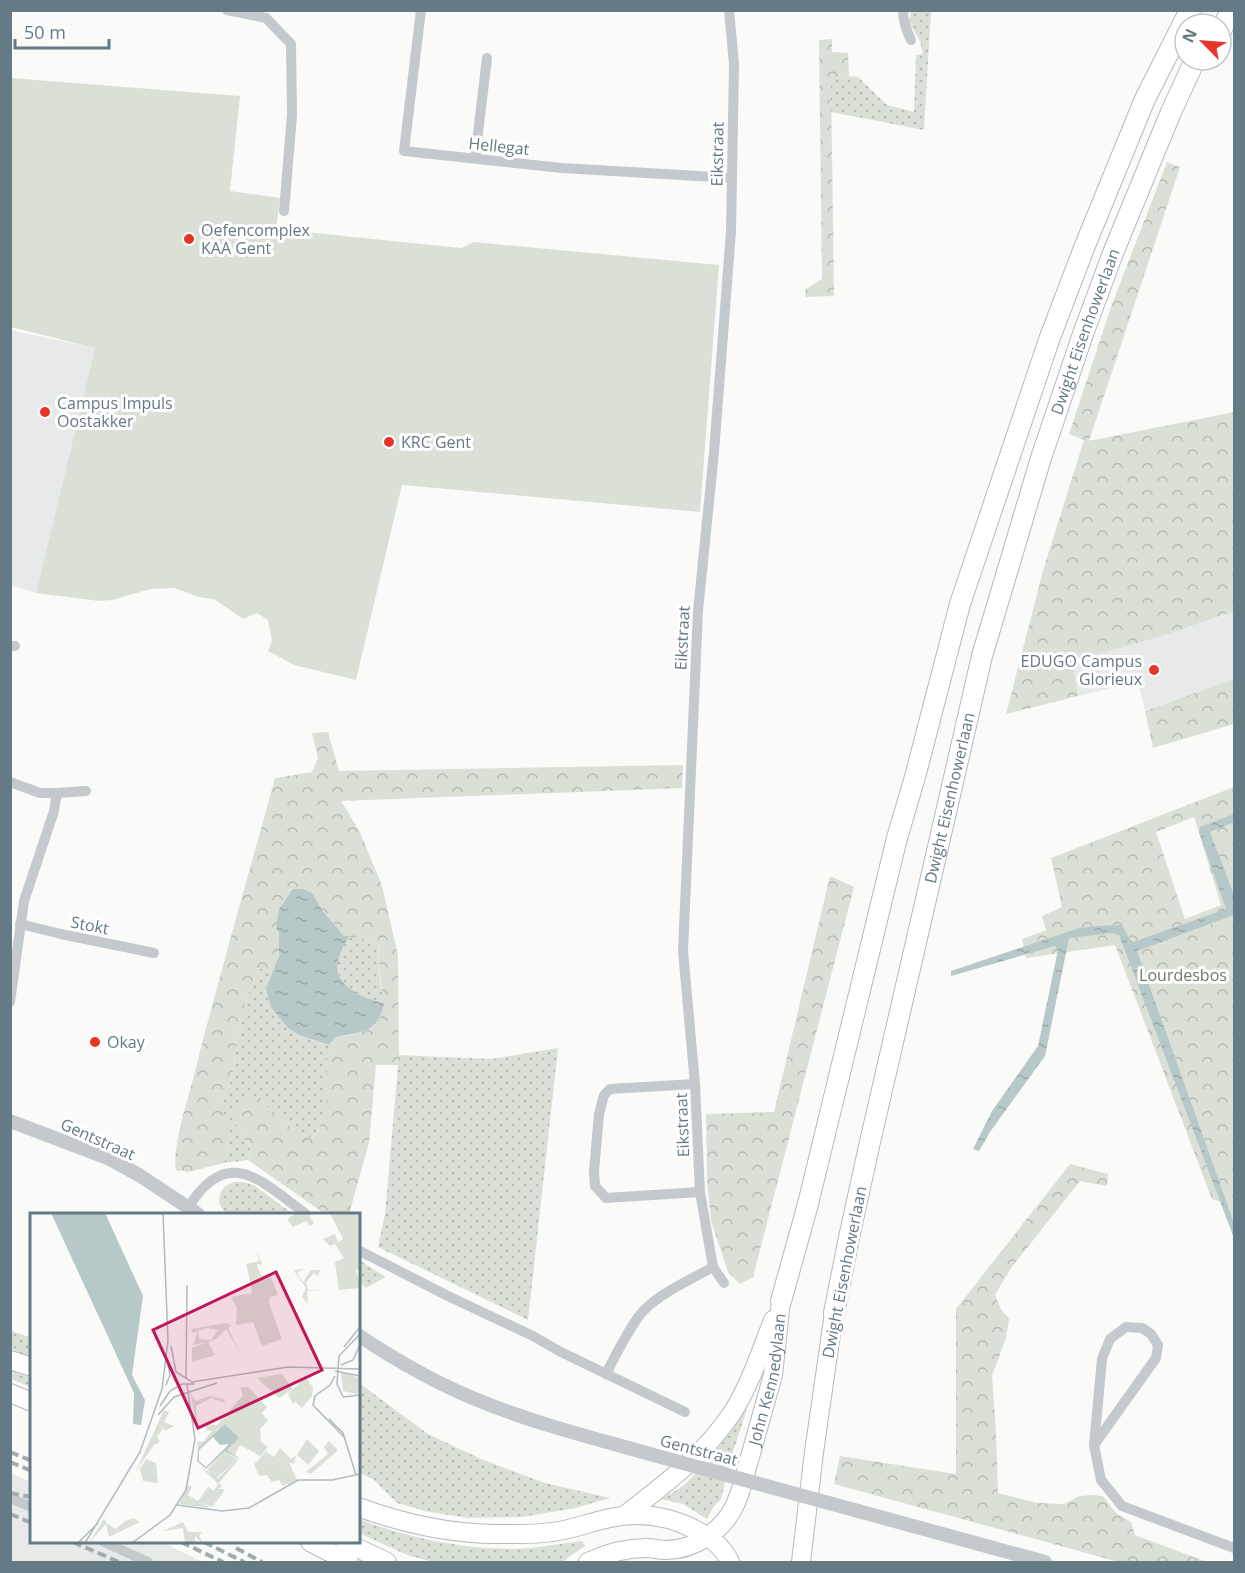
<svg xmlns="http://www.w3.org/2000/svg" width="1245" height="1573" font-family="'Open Sans',sans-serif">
  <defs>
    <pattern id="grass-dots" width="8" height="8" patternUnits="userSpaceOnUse" patternTransform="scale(1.5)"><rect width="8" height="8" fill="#dbe0d7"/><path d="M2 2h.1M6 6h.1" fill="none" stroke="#b5bbb4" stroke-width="1.8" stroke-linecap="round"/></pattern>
    <pattern id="forest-crowns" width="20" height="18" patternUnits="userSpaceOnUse" patternTransform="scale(1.5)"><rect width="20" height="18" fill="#dbe0d7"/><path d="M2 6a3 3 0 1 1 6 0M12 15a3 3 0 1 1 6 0" fill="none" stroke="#b5bbb4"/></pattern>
    <pattern id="water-ripples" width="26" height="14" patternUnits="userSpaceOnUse" patternTransform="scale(1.5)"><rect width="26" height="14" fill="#b7c8c9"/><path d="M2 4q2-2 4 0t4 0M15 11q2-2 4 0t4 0" fill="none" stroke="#98a7a9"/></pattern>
  </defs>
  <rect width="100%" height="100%" fill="#fafaf8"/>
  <!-- built -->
  <g fill="#e8eae9">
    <polygon points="10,330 95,348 36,593 11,585"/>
    <polygon points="1234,611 1234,679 1145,711 1138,682 1078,696 1071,661 1163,636"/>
    <polygon points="10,1473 31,1482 32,1542 161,1542 203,1562 11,1562"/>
  </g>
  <!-- grass -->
  <g fill="url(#grass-dots)">
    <polygon points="911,11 931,11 924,130 831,112 831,78 849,76 858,77 887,105 914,112 916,55 923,54 920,41 909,22"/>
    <path d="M349,936l11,2 18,6 2,37 4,22c-17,-4 -51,-16 -46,-40 1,-9 6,-18 11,-27z"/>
    <path d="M258,968l15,3 -7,18 22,39 11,7 30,10c-5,31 3,68 -17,94l-22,-13 -19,-14 -11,-15 -24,26 14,25 -2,12 -24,3 5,-22 -8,-29 2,-14 10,-23 2,-21 11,-56 7,-14z"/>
    <polygon points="558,1048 528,1320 378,1247 385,1214 399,1055 491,1059"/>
    <path d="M235,1182h10l10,4 38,28h-66c-13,-11 -9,-28 8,-32z"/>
    <polygon points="359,1260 386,1277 366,1288 359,1281"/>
    <polygon points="10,1330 31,1338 31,1358 11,1349"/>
    <polygon points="10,1370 31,1378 31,1387 11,1379"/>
    <polygon points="359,1383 428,1434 481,1459 545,1483 610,1498 575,1508 522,1517 468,1518 429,1512 397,1503 373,1479 359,1473"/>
    <path d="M744,1408l3,1 -15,46 -11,44 -7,7 -7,13 -24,-15 -22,-5c8,-5 17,-9 24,-15 24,-22 44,-48 59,-76z"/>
    <path d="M359,1519c50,20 117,33 172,29 17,-2 34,-5 51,-7l3,5 -15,10 -7,6h-130l-26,-7 -48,-22z"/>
  </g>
  <!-- forest -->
  <g fill="url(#forest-crowns)" fill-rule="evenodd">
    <polygon points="832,39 832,52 848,53 849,76 831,79 834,296 806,297 805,290 822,279 819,40"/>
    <polygon points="1167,162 1180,167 1089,441 1234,412 1234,611 1163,636 1072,661 1078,696 1006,714 1044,567 1084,440 1069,434 1111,307"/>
    <polygon points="1234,679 1234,724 1153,748 1145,711"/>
    <path d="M328,732l11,39 344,-6 -1,23 -341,13 19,31 22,54 16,69 1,110h-23l-7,78 -20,71h-24l-77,-54 2,-12 -14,-25 -3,-14 11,-13 16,1 11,15 19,14 22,13 7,-10 7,-30 1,-39 2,-15 7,-8c9,-2 20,-2 28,-6 24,-10 19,-28 17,-49 -2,-12 -2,-25 -3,-38l-18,-6 -16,-2 -22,-26 -9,-16 -37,34c7,14 3,29 -3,43l-15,-3 -5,16 -7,14 -11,56 -2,21 -10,23 -1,14 6,17 1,12 -5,22 -36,9 -12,-2c-4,-24 12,-70 18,-95 25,-99 54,-198 81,-297l37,-6 6,-14 -6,-25z"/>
    <path d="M1234,787v451l-13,-36 -9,-3 -97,-254 -89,13 -4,-19 24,-9 -4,-14 20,-9 -11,-49zM1194,817l27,88 -36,14 -29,-87z"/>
    <polygon points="830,876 854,887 753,1277 740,1284 728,1272 711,1221 707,1181 706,1114 774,1112"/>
    <polygon points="1070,1164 1108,1174 1107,1186 1080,1181 1011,1268 995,1295 1001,1309 1009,1319 1006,1338 992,1376 996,1432 998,1493 1038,1503 1064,1504 1080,1496 1092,1495 1103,1496 1116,1513 1131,1522 1135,1535 1207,1562 1119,1562 834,1484 840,1456 956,1474 956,1309"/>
  </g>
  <!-- garden -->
  <polygon fill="#dbe0d7" points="11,78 240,96 230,191 280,198 276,229 461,248 474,242 719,265 700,512 402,485 356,680 294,665 268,651 272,640 268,620 257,613 243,619 214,599 199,597 174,588 150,589 112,600 99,601 36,593 95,348 11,327"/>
  <!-- water -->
  <g fill="url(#water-ripples)">
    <path d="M1234,814v8l-24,10 24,63v20l-97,36 97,272v15l-115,-303 -7,-2 -43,5 -24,118 -55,76 -11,19 -6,-2 19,-38 46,-65 20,-96 -3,-4 -104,30v-5l128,-43 18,-2 24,-1c6,6 6,13 12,17l93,-33 -27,-77 1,-5z"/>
    <path d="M293,889h10l10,5 9,16 22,26h5c-5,9 -10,18 -11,27 -5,24 29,36 46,40 -5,30 -23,29 -48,34l-7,8 -30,-10 -11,-7 -17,-21 -5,-18 13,-34v-21l-3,-6 3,-19z"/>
  </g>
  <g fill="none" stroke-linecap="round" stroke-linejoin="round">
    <!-- trunk casing -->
    <g stroke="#b4babd" stroke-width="20">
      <g id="trunk">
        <polyline points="10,1360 32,1367"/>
        <polyline points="10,1393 32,1402"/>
        <path d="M358,1507c44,16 93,27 139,27 18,0 37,1 55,-2 20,-2 38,-10 58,-14 32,-7 60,-2 88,13 13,7 26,17 32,31"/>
        <path d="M625,1515c39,-30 79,-60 107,-102 18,-28 29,-62 41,-93"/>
        <polyline points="310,1542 349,1562"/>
        <polyline points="345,1542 387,1562"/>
        <path id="s1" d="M588,1562c19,-9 38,-14 59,-14 6,0 13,2 19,2 28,0 56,-19 68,-43 3,-6 5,-12 7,-18l32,-114 8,-74"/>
        <polyline points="801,1562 814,1452 834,1313"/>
      </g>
    </g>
    <!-- motorway casing -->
    <g stroke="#b4babd" stroke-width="22">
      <g id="motorway">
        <polyline points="1221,31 1231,10"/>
        <polyline points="781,1301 808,1204 897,838 915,777 960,604 1049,340 1084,248 1145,99 1190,10"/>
        <path id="s2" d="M834,1313l16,-80 20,-91 112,-486 59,-198 42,-124 30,-81 58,-141 24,-52"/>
      </g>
    </g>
    <!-- minor -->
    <g stroke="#c3c9cc" stroke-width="10">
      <polyline points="227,10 266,18 291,44 292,115 284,211"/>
      <polyline points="421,10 404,151 562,168 732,178"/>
      <path d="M903,10c0,12 3,20 8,30"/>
      <polyline points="475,158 487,58"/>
      <polyline points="10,646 15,646"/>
      <polyline points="10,782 40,793 57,793 54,811 24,901 10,1002"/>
      <polyline points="57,793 86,791"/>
      <polyline points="20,924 61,934 154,953"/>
      <polyline points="695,1084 610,1089 604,1095 599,1114 594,1171 595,1186 606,1198 700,1192"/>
      <path d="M188,1208c40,-66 75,-25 118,6"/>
      <polyline points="358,1250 450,1297 533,1336 559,1351 685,1412"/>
      <polyline points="724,1283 713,1267 700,1192 695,1084 683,951 698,611 714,452 731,231 734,64 729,10"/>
      <path d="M606,1374c10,-20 20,-40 33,-58 16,-21 51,-36 74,-49"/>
      <polyline points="1094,1445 1156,1358 1158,1345 1151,1334 1142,1328 1126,1327 1110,1339 1102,1359 1094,1445 1101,1480 1122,1506 1234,1548"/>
      <polyline points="10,1498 32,1507"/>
      <polyline points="104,1542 148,1562"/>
    </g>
    <!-- tertiary -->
    <g stroke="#c3c9cc" stroke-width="14">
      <polyline points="10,1121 110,1159 139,1175 198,1214"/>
      <path d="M358,1335c39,26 79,49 122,66 51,21 106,35 159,50"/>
      <polyline points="858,1511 1045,1562"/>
    </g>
    <!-- trunk -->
    <use href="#trunk" stroke="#fff" stroke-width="18"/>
    <!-- motorway -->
    <use href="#motorway" stroke="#fff" stroke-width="20"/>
    <!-- rail -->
    <g stroke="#a2acb0" stroke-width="4" stroke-dasharray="9 4.5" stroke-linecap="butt">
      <polyline points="10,1452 32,1461"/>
      <polyline points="10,1462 32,1471"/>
      <polyline points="10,1493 32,1497"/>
      <polyline points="10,1514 32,1523"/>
      <polyline points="73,1542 119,1562"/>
      <polyline points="181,1542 223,1562"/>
      <polyline points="204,1542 244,1562"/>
      <polyline points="236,1548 262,1562"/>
    </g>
    <!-- tertiary-bridge -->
    <polyline stroke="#c3c9cc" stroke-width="14" points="639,1451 858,1511"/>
  </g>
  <!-- markers -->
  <g fill="#ea3428" stroke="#fff" stroke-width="2">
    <circle cx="189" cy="239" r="6"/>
    <circle cx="45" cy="412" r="6"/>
    <circle cx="389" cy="442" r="6"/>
    <circle cx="1154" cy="670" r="6"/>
    <circle cx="95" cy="1042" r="6"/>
  </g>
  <g text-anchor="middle" stroke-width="6" stroke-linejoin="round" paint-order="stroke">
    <!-- street labels -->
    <g font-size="16" fill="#647a84" stroke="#fff">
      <text transform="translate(499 146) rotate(6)" y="6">Hellegat</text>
      <text transform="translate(717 154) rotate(-89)" y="6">Eikstraat</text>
      <text dy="6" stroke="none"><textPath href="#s2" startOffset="1014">Dwight Eisenhowerlaan</textPath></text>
      <text transform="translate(682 638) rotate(-87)" y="6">Eikstraat</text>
      <text dy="6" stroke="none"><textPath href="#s2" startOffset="528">Dwight Eisenhowerlaan</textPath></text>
      <text transform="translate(90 925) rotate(11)" y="6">Stokt</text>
      <text transform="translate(682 1125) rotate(-92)" y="6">Eikstraat</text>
      <text transform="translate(98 1139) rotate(24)" y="6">Gentstraat</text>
      <text transform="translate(844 1272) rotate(-79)" y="6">Dwight Eisenhowerlaan</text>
      <text dy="6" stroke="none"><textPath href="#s1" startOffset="297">John Kennedylaan</textPath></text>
      <text transform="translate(699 1450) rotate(15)" y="6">Gentstraat</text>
    </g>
    <!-- poi labels -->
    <g font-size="16" fill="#647a84" stroke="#fff" text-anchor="start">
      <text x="201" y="236">Oefencomplex<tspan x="201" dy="18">KAA Gent</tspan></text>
      <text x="57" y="409">Campus Impuls<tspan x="57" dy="18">Oostakker</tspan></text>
      <text x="401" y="448">KRC Gent</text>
      <text x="1142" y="667" text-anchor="end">EDUGO Campus<tspan x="1142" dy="18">Glorieux</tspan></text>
      <text x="107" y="1048">Okay</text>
    </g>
    <!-- park labels -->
    <g font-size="16" fill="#6c7b63" stroke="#fff">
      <text x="1183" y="981">Lourdesbos</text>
    </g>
  </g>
  <!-- overview -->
  <g transform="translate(30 1213)">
    <rect width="330" height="330" fill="#fafaf8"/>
    <path d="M267,0h16l-4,3 5,7 -4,3 -4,-5 -13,6 -6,-8zM300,0h30v58l-4,-2 4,19 -21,2 -4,-28 9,-4 -9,-14 -5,2 -7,-7 12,-5 3,8 5,-3zM178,129l7,13 -23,7v-14zM311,159l19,6v13l-4,3 -13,-3zM299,228l9,9 -27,24 -5,-2 22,-18 -4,-7zM195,238l12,9 -21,18 -9,-8zM235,240l9,11 10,-10 3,4 -6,14 7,-12 9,20 -14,6 -4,-6 -7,2 -5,-7 -8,1 -5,-12zM116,246l10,4 2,20 -15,-2 -3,-12zM178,276l15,4 -11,14 -12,-5zM90,279l-16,27 3,5 9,5 9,-8 9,-3 6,4 -31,15 -3,-13 -17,19z" fill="#dbe0d7"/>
    <path d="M227,38l5,14 -5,-1 4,12 9,-1 -20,6 -4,-17 13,-3zM275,55l-8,5 6,9 8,-12h9l-2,6 -4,-3 -8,9 2,8h17l-18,1 1,13 -6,-7 4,-9 -12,-17zM195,110l6,2 -3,3 13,26 -15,-25 -10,10 -8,3 -15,3 5,-14 1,8 12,1 7,-10 -11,-2 -14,5 -2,-4zM276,157l-24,4 11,15 -14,9 -22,-20zM210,174h8l19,20 -5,6 6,8 -8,8 1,13 7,5 -8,9 -20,-11 -5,9 4,5 -20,24 3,3 -4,3h6l-1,4 -9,-2 4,-7 -17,-17 17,11 20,-19 -11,-9 11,-12 -13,-14 -27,27 -1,-9h6l9,-11 -6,-1 1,-6 10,1 26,-30zM160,179l6,9 13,-5 15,3 1,4 -14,-5 -15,8 2,25zM134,197l5,2 -5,10 10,4 -9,5 -2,-3 -6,9 3,5 -6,3 -18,26zM250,235l11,11 5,-4 -2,9 -7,-3 -6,13 -4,4 -4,-6v-6l5,9 9,-17 -4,-3 -9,9 -9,-11 -5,4 8,-8 -2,3 8,5zM158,272l4,2 -4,8 10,6 10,-14 5,3 -5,-1 -8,13 11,6 -32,-4zM153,309l5,10h15l-4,3 3,8 -7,-7v7h-10l-2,-15 -20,3z" fill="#dbe0d7"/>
    <path d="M240,62l8,20 -8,2 -1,6 13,36 -20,7 -9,-24 -17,3 1,-17 -6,-11 21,-4 -2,-12zM275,164l8,10 -1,9 -10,12 -8,-7v5l-6,-12zM277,226l12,12 -11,14 -11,-10z" fill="#dbe0d7"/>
    <path d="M21,0h54l38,83 -11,79 13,25 -4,25 -8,-1 1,-31zM195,211l14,14 -12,12 11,9 -13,-8 -19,18 -9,-8 1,-12zM183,224l7,8 9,-1 -23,23 -7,-6v-11z" fill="#b7c8c9" fill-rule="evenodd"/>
    <path fill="none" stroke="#b0bbc0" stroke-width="1.5" d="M330,121l-21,22 -2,28 6,13 17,-2M141,133l5,26 16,10 96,-15 72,2M314,134l16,-20M311,152l12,-5 7,-15M305,158l25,5M305,163l-5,9 -15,11 -2,9 32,33M156,165l1,-93M136,172l4,-10 -2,-11M130,193l10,-15 12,-7h13M128,202l16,-18 43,-14M299,206l14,14 13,42M147,292l45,6 27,-3 49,-28h34l28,-6M48,330l20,-20M55,330l55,-91 22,-63 6,-48 -5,-128M102,330l38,-28 16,-25 9,-51 -8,-54"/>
    <path fill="#c2185b" fill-opacity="0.15" stroke="#c2185b" stroke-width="3" d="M246,59l46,98 -124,58 -45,-98z"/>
    <rect width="330" height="330" fill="none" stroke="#647a84" stroke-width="3"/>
  </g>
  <!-- border -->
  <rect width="1245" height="1573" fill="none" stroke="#647a84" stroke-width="24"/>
  <!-- north arrow -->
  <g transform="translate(1203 42) rotate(295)"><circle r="28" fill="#ffffff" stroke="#c1cace" stroke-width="1.5"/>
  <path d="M0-4.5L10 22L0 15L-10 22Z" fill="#ea3428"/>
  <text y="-9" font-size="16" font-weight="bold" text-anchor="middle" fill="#647a84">N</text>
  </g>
  <!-- scale -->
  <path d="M15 39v9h94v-9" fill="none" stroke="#647a84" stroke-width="3"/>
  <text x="24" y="39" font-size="18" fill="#647a84" stroke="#ffffff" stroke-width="4.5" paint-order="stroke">50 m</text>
</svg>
